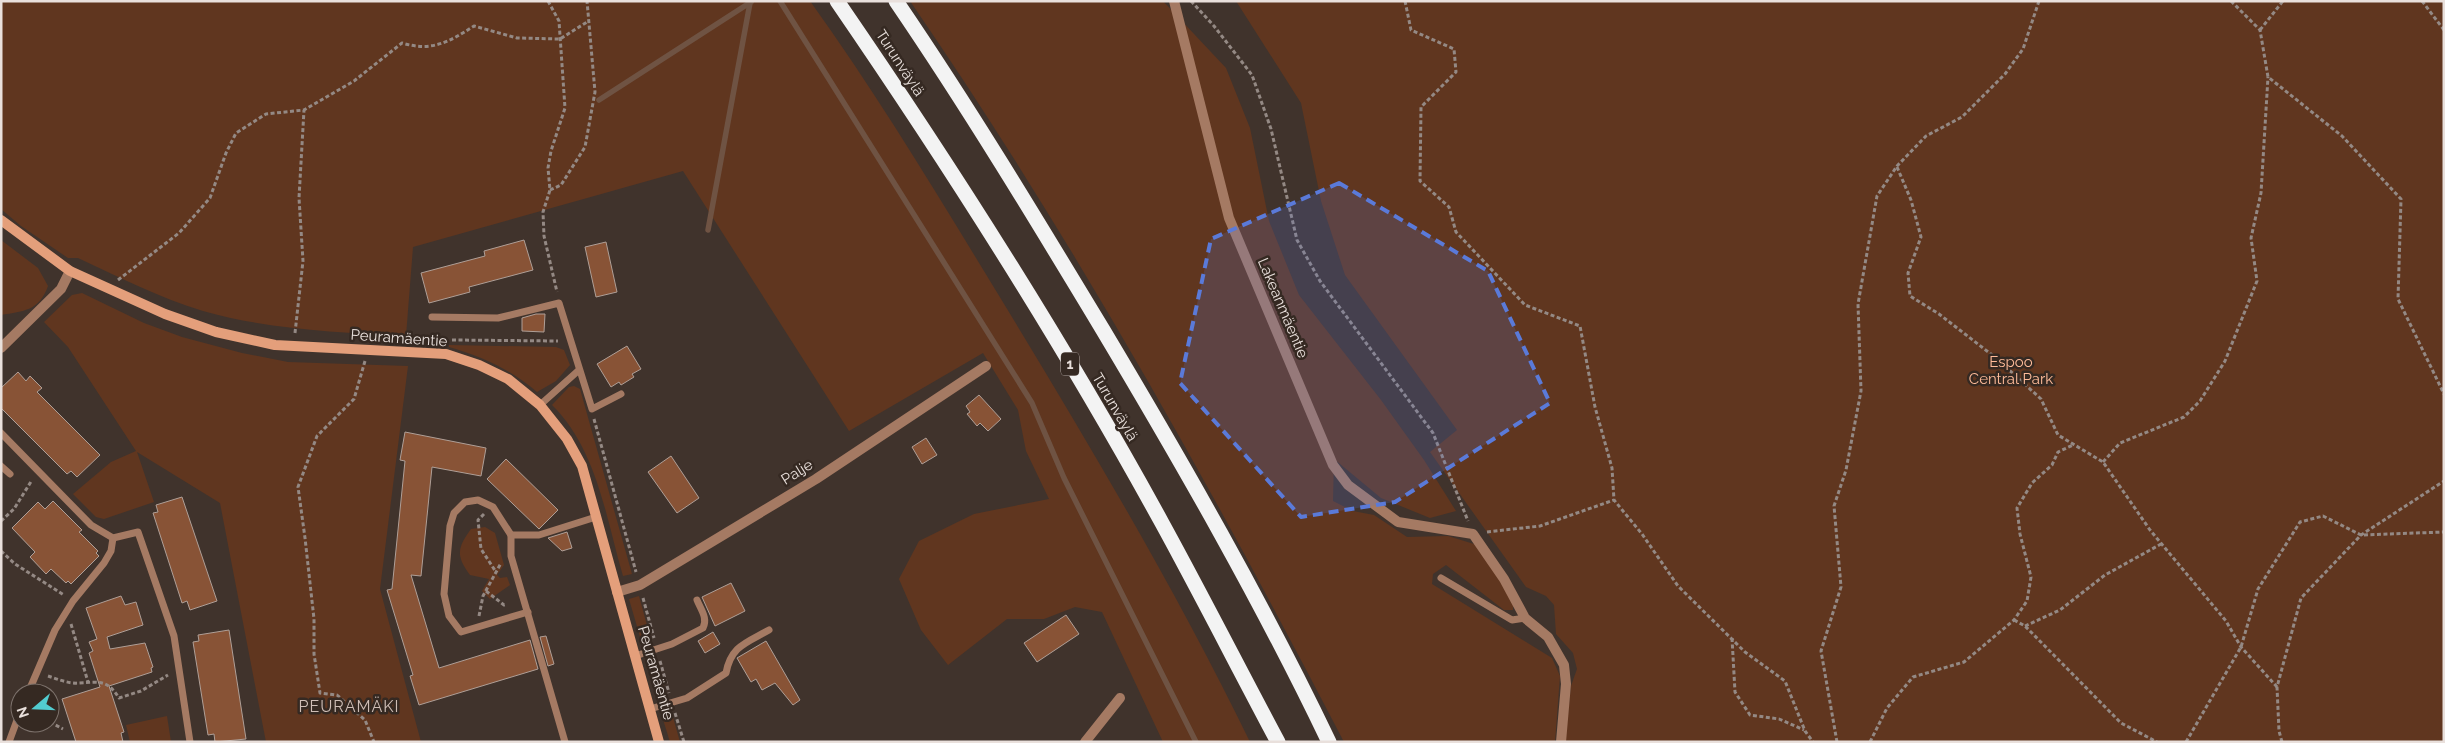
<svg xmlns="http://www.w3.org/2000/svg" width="2445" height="743" font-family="Raleway,sans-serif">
  <rect width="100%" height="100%" fill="#40332c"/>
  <!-- green -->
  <g fill="#60361f">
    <path d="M1,1h809c74,103 139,213 205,321 83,137 165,276 235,420h-87l-61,-130 -27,-5 -31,12h-37l-59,46 -27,-35 -22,-51 20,-38 55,-27 75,-15 -23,-48 -8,-41 -35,-57 -134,78 -166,-260 -270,76 -7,89c-69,-4 -136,-6 -203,-25 -43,-13 -84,-34 -125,-53h-10l-47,-32 -20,-17z"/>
    <path d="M910,1h253l63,67 24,60 19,93 30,74 82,105 43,60 32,51 -26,7 -49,-20 -47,-39 -1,42 20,10 21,4 33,22 41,-1 26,8 25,32 14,25v9h-9l-58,-45 -13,9 -1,10 120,74 8,18 -5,66h-211c-132,-254 -271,-504 -434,-741z"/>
    <polygon points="1236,1 2444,1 2444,742 1565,742 1571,686 1577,669 1573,653 1556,634 1554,605 1546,596 1526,587 1430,452 1457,430 1345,275 1321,201 1301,103"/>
    <path d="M1,240l37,28 10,18c-9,25 -24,25 -47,29z"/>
    <polygon points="82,293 144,323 182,337 242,353 288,362 408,366 380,589 421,742 266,742 220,503 137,452 154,502 104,519 96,517 73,494 111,462 136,451 68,347 44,322 72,295"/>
    <path d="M449,345l107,2 8,3 6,15 -14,16 -19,11c-27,-23 -54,-35 -88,-45z"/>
    <path d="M574,386l6,3 52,185 -9,2c-17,-58 -26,-127 -71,-171l17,-18z"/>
    <path d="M485,527l10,6 9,32 -7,10 3,3 7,-1 3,8 -20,14 -8,-8 7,-12 -19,-4c-14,-19 -13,-27 1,-46z"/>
    <polygon points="639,596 652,644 643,647 629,599"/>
    <polygon points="657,661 667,698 658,701 647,664"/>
    <polygon points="672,714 680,742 670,742 662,716"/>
    <polygon points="167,716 171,742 130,742 126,725"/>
  </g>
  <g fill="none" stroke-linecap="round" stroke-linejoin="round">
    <!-- stream -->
    <g stroke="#6f5343" stroke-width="5.5">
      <polyline points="780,1 1032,403 1064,478 1196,742"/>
      <polyline points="599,100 751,2"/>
      <polyline points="708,230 750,3"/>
    </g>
  </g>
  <!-- building -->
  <g fill="#885336" stroke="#af9f97">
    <polygon points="524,240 533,270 469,287 470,292 429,303 421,273 485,256 484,251"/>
    <polygon points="606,242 617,292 596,297 585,247"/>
    <polygon points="536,314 545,314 544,332 522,331 522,318"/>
    <polygon points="627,346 641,369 632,374 634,377 621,385 619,382 611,387 597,364"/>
    <polygon points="18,372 26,381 30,376 42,388 37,392 100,455 77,477 71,471 67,474 1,408 1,388"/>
    <polygon points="979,395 1001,419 988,431 980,423 977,426 967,414 970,412 966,406"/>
    <polygon points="405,432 486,448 481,476 432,467 421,576 411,575 439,668 530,640 538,669 419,705 410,676 413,675 387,590 392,589 405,461 400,460"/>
    <polygon points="926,438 937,455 922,464 912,447"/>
    <polygon points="671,456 699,498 677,513 648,472"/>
    <polygon points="506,459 558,510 539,529 487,479"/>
    <polygon points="182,497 217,601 190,610 187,601 182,603 153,513 158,512 156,505"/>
    <polygon points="53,501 82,530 79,532 98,551 96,553 99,556 71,584 68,581 66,583 51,569 46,574 30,557 35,552 12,528 38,502 45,509"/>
    <polygon points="567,532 572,548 562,551 548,538"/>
    <polygon points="731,583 745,611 715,626 702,597"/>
    <polygon points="121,596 125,605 136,602 143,625 107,637 110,649 145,643 153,667 151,668 152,672 109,686 124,732 121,733 123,742 76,742 62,699 100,687 89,653 93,651 89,642 97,639 86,608"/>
    <polygon points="1066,615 1079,634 1037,662 1024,643"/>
    <polygon points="229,630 246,739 215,742 214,734 208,735 193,642 199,641 198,635"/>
    <polygon points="713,632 720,644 705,653 698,641"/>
    <polygon points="546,636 554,664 548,666 540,637"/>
    <polygon points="766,641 800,700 793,705 775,683 762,690 756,679 751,682 737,658"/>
  </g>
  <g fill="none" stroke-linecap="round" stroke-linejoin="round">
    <!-- path -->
    <g stroke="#948984" stroke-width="3" stroke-dasharray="4 2.5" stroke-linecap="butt">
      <polyline points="548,1 559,21 565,108 551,151 548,168 550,190 543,212 544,236 557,292"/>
      <polyline points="1191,1 1214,26 1252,75 1271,129 1297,240 1320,281 1433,433 1468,521"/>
      <polyline points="1405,1 1411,30 1454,49 1456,72 1421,107 1420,181 1449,207 1456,232 1525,305 1580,326 1595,407 1612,468 1614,500 1642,534 1678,586 1745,652 1785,681 1805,731 1813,742"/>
      <polyline points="2231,1 2260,30 2268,77 2342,136 2401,199 2398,299 2444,394"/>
      <polyline points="2422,1 2444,30"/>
      <polyline points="2260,30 2283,1"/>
      <polyline points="1897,167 1911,200 1921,237 1908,273 1910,296 1939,314 1996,358 2041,399 2058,435 2103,462 2150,530 2226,621 2241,647 2277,687"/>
      <polyline points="550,190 561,185 585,147 595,92 587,1"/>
      <path d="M118,280l61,-47 31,-35 16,-45 10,-20 30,-19 38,-4 50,-29 48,-38c30,9 47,-1 72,-17l43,12 43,1 27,-17"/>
      <polyline points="295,333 303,261 299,198 304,110"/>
      <polyline points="452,340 558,341"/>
      <polyline points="365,361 354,399 317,436 298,487 305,538 314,619 314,654 320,693 337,695 365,720 374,742"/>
      <polyline points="594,419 636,572"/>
      <polyline points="2103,462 2120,443 2184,417 2200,401 2225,361 2257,281 2251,238 2261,193 2268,77"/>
      <polyline points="484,514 478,520 481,549 496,572"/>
      <polyline points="1,521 14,509 32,480"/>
      <polyline points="1487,532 1540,526 1614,500"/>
      <polyline points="1,551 15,564 64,595"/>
      <polyline points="486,591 504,605 507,604"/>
      <polyline points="643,598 654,638"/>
      <polyline points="479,616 483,596 501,563"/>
      <polyline points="2014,620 2025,626 2121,723 2157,742"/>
      <polyline points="71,624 88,682"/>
      <polyline points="2025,626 2060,610 2105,575 2161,544"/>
      <polyline points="1732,638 1735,692 1750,715 1779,719 1804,730"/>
      <polyline points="660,661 669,693"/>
      <path d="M48,676c9,3 21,8 31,7 20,-1 28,-4 40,15l22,-7 27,-16"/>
      <polyline points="675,713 684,742"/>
      <polyline points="50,722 63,729"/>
      <polyline points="1837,742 1821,651 1841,587 1834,506 1846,470 1861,391 1858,304 1877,196 1897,166 1926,136 1962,117 2005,74 2023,49 2039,1"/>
      <polyline points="1870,742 1887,708 1913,677 1964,662 2014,620 2027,601 2031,577 2020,534 2017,508 2032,483 2052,465 2058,452 2073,445"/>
      <polyline points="2186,742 2241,647 2258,589 2300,522 2323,516 2361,535 2444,532"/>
      <polyline points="2282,742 2279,731 2277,687 2301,598 2361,535 2444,481"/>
    </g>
    <!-- lane -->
    <g stroke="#a57a63" stroke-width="7">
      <polyline points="432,317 498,318 559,303 592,409 621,394"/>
      <polyline points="540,405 579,370"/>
      <polyline points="1,433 91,525 113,538 138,532 174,636 190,742"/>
      <polyline points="1,466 10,474"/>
      <polyline points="511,535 493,507 478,500 465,502 454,513 450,526 444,594 449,616 461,632 528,612"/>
      <polyline points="1441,578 1512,620 1525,618"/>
      <path d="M635,656l37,-12 31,-16c5,-10 -2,-18 -6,-28"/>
      <polyline points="28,693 55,630 73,601 104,563 111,551 113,538"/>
      <path d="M650,709l37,-11 39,-25c5,-27 20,-30 43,-43"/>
      <polyline points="9,742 20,712"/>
      <polyline points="565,742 511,556 511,535 539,535 596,517"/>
    </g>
    <!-- street -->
    <g stroke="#a57a63" stroke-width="10">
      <polyline points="1174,1 1229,218 1333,465 1348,485 1398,522 1473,534 1504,579 1525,618 1548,637 1564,665 1566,684 1561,742"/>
      <polyline points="1,348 61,289 70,271"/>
      <polyline points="617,592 640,585 816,479 986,366"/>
      <polyline points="1085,742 1120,698"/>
    </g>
    <!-- secondary -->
    <polyline stroke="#e49f7b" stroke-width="10" points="1,220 70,271 165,314 216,332 275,345 446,354 479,365 508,379 540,405 567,439 582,466 659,742"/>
    <!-- highway -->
    <g stroke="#f3f3f3" stroke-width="15">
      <path d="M837,1c116,169 227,343 325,522 40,73 77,146 116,219"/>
      <path d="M896,1c73,107 140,218 207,329 80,134 158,270 226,412"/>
    </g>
  </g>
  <!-- marked area -->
  <path fill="#5a7ad9" fill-opacity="0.2" stroke="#5a7ad9" stroke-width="4" stroke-dasharray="10 6" stroke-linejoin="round" d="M1339,183l149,88 62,132 -155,99 -94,15 -121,-134 31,-144z"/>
  <g text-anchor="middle" stroke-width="5" stroke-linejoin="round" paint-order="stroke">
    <!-- shield labels -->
    <rect fill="#352922" stroke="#b3a9a4" stroke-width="1" x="1061" y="352.5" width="18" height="23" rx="4"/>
    <g font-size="14" font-weight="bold" fill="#e9e0dc">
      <text x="1070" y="369">1</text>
    </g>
    <!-- street labels -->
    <g font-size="15" fill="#e9e0dc" stroke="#352922">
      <text transform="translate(900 63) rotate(57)" y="5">Turunväylä</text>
      <text transform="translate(1283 308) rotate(67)" y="5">Lakeanmäentie</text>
      <text transform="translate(399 338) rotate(4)" y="5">Peuramäentie</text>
      <text transform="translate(1115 407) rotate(60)" y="5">Turunväylä</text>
      <text transform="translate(797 472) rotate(-32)" y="5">Palje</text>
      <text transform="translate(656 673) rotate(74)" y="5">Peuramäentie</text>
    </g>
    <!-- park labels -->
    <g font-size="15" fill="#febb99" stroke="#352922">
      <text x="2011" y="367">Espoo<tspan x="2011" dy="17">Central Park</tspan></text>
    </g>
    <!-- neighbourhood labels -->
    <g font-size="16" letter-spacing="1" fill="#cfbeb6" stroke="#352922">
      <text x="349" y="712">PEURAMÄKI</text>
    </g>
  </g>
  <!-- border -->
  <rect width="2445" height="743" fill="none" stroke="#e9e0dc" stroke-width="5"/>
  <!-- north arrow -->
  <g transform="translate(35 708) rotate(251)"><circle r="24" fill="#352922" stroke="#7d726c"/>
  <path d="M0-4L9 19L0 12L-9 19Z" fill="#52ccd0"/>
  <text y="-8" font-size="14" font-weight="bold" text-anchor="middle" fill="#e9e0dc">N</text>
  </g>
</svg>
